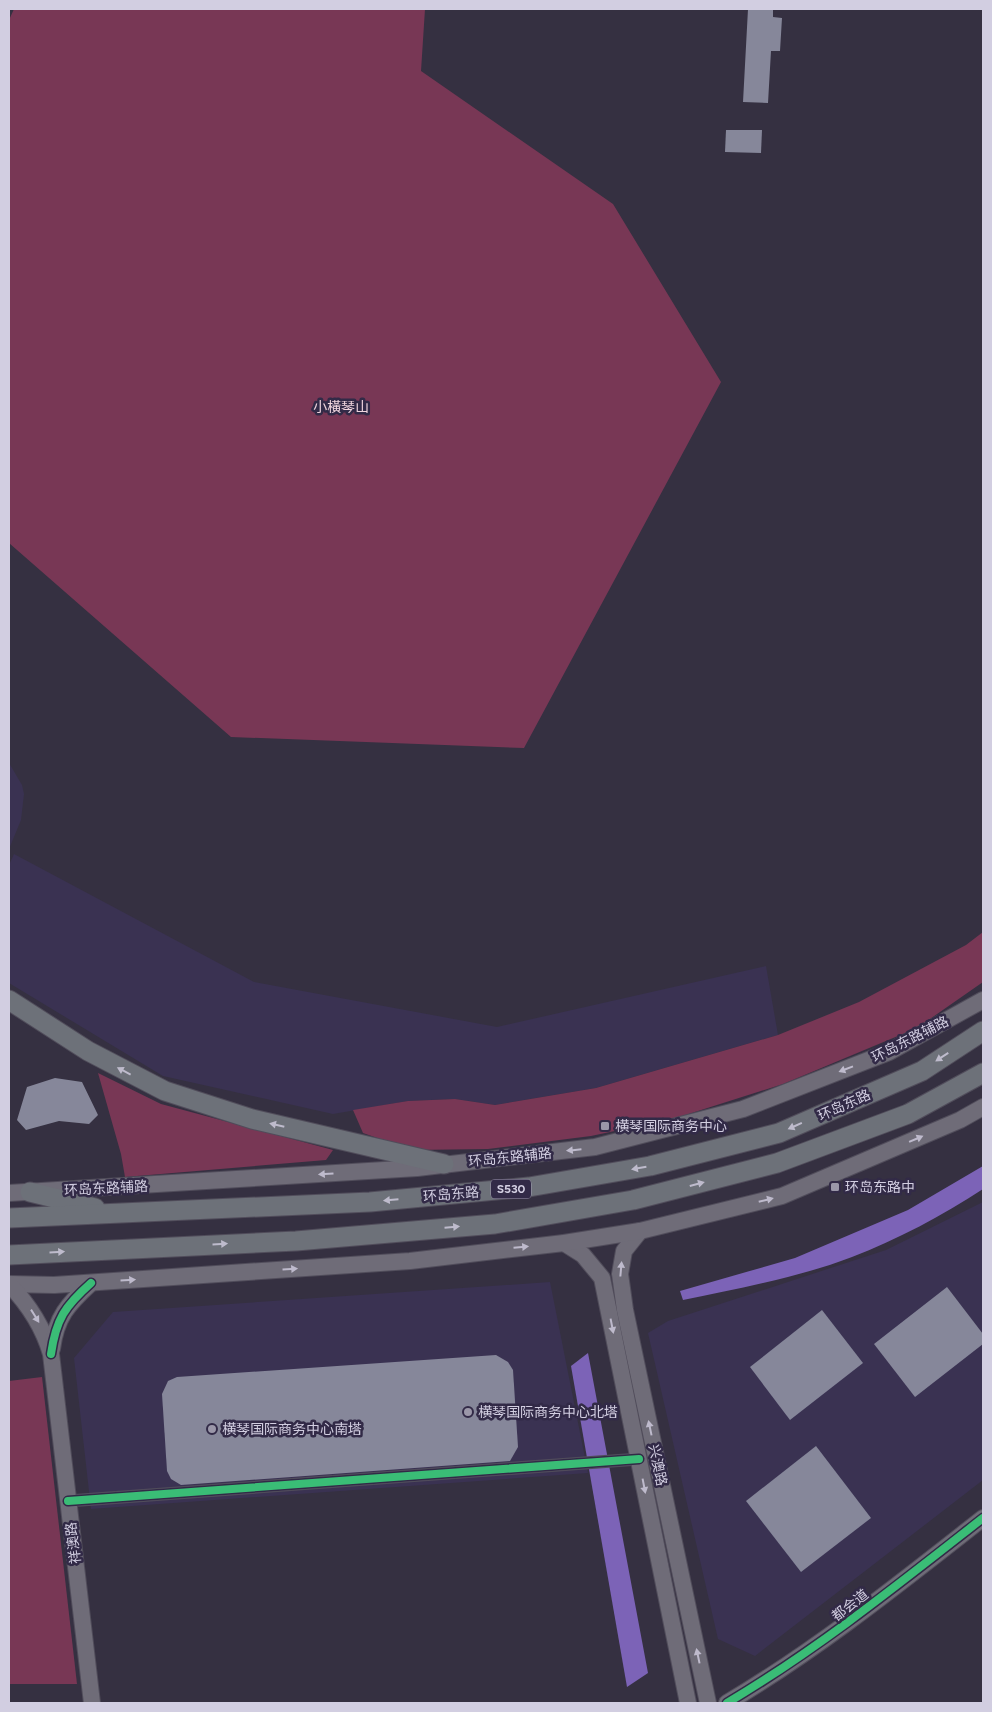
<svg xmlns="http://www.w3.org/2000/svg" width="992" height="1712" font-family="Figtree,'Noto Sans SC',sans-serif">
  <rect width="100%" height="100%" fill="#353041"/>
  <!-- built -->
  <g fill="#3a3252">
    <polygon points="9,763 22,785 24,794 21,820 9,849"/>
    <polygon points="14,854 254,982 497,1027 766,966 778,1035 596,1088 495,1105 455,1099 408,1101 333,1114 163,1076 9,983 9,865"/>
    <polygon points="983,1202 983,1480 755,1656 718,1639 648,1333 668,1321 886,1250"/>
    <polygon points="550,1282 588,1473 91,1509 74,1358 113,1312"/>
  </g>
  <!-- green -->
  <g fill="#783755">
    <polygon points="14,9 425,9 421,71 613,204 721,382 524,748 231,737 9,543 9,20"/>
    <polygon points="983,932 983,982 917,1028 783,1084 676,1118 591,1136 488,1149 412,1150 363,1133 353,1110 408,1101 455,1099 495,1105 596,1088 778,1035 859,1002 966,945"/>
    <polygon points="98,1073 161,1104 333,1150 326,1160 125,1177 121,1154"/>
    <polygon points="42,1377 77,1684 9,1684 9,1381"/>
  </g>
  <!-- water -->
  <g fill="#7c63b7">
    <path d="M983,1166v23c-40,26 -86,51 -131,68 -52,20 -115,32 -169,43l-3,-9 115,-33 113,-48z"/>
    <polygon points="588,1353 648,1673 627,1687 571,1366"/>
  </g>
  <!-- building -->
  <g fill="#86879a">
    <polygon points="748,9 773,9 773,17 782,18 780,51 771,51 768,103 743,102"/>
    <polygon points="726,130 762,130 761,153 725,152"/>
    <polygon points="55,1078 82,1082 98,1115 89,1124 59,1121 26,1130 17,1120 27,1087"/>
    <polygon points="947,1287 983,1334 983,1344 915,1397 874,1344"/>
    <polygon points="822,1310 863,1363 790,1420 750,1367"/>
    <polygon points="496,1355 508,1362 513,1370 518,1447 510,1461 181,1485 171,1479 167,1471 162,1394 168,1381 177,1377"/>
    <polygon points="816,1446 871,1518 801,1572 746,1501"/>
  </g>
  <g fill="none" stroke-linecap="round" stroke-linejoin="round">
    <!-- street casing -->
    <g stroke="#514d5b" stroke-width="13">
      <polyline id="street" points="68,1501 639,1459"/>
    </g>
    <!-- secondary casing -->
    <g stroke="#514d5b" stroke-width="18">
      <g id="secondary">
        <polyline points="9,1193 417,1168 595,1147 743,1109 889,1052 983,1000"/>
        <polyline points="640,1231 624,1251 620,1274 625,1310 708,1703"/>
        <polyline points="564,1243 583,1255 602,1278 688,1703"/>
        <polyline points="9,1284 54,1285 410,1261 564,1243 640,1231 782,1196 960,1120 983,1107"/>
        <path d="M9,1284c20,21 34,42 42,70l41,349"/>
        <path d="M52,1349c4,-32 16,-45 39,-66"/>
        <path d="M727,1703c91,-54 173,-120 256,-185"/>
      </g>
    </g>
    <!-- primary casing -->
    <g stroke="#514d5b" stroke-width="21">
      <g id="primary">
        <polyline points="9,1000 88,1051 165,1091 252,1119 444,1164"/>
        <polyline points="30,1192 95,1208"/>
        <polyline points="9,1218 370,1202 529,1187 650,1166 779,1133 922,1071 983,1031"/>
        <polyline points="9,1255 296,1241 495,1224 633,1200 777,1163 908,1114 983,1073"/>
      </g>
    </g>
    <!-- street -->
    <use href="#street" stroke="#6f6c78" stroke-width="11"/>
    <!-- secondary -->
    <use href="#secondary" stroke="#6f6c78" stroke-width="16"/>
    <!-- primary -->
    <use href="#primary" stroke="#6d7179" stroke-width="19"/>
    <!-- cycleway casing -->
    <g stroke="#322a47" stroke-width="11">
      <g id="cycleway">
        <path d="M51,1354c5,-35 14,-48 40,-71"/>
        <polyline points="68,1501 639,1459"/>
        <path d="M727,1703c91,-54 173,-120 256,-185"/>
      </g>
    </g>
    <!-- cycleway -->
    <use href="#cycleway" stroke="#3abd76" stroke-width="8"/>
  </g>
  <!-- one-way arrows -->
  <defs><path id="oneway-solid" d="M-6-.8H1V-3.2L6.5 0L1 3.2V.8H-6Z" transform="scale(1.25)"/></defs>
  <g fill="#bebbcc">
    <use href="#oneway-solid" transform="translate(942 1057) rotate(147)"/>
    <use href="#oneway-solid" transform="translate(124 1071) rotate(-152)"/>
    <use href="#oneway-solid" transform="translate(277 1125) rotate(-167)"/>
    <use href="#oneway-solid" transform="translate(795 1126) rotate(156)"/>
    <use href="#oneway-solid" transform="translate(639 1168) rotate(170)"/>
    <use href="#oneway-solid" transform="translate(697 1184) rotate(-15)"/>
    <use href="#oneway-solid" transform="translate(391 1200) rotate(175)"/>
    <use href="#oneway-solid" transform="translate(452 1227) rotate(-5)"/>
    <use href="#oneway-solid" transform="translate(220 1244) rotate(-3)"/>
    <use href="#oneway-solid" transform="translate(57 1252) rotate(-3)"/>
  </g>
  <g fill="#bebacc">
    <use href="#oneway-solid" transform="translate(846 1069) rotate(159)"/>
    <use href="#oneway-solid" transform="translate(916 1139) rotate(-23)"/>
    <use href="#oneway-solid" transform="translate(574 1150) rotate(174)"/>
    <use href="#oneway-solid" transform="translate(326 1174) rotate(176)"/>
    <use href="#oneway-solid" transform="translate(766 1200) rotate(-14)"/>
    <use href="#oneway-solid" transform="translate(521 1247) rotate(-5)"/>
    <use href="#oneway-solid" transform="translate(290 1269) rotate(-4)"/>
    <use href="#oneway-solid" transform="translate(621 1269) rotate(-85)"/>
    <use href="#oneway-solid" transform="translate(128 1280) rotate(-4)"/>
    <use href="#oneway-solid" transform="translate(35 1316) rotate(58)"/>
    <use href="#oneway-solid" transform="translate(612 1326) rotate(79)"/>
    <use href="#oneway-solid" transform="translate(650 1428) rotate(-102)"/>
    <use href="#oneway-solid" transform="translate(644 1486) rotate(79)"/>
    <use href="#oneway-solid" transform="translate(698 1656) rotate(-102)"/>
  </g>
  <!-- markers -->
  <g fill="#9b97a9" stroke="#322a47" stroke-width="2">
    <rect x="600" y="1121" width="10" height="10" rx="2.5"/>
    <rect x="830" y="1182" width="10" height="10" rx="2.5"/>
    <circle cx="468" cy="1412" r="5"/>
    <circle cx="212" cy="1429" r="5"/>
  </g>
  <g text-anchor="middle" stroke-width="5" stroke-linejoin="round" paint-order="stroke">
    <!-- shield labels -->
    <rect fill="#322a47" stroke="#a29db3" stroke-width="1" x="491" y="1179.5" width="40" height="19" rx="4"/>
    <g font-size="12" font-weight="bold" fill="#d2cee1">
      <text x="511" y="1193">S530</text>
    </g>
    <!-- park labels -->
    <g font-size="14" fill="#f0d5de" stroke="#322a47">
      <text x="341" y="412">小橫琴山</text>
    </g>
    <!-- street labels -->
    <g font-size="14" fill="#d2cee1" stroke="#322a47">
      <text transform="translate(910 1039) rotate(-27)" y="5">环岛东路辅路</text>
      <text transform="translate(844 1105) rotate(-24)" y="5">环岛东路</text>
      <text transform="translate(510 1157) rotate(-6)" y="5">环岛东路辅路</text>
      <text transform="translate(106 1188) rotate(-3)" y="5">环岛东路辅路</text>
      <text transform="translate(451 1194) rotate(-5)" y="5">环岛东路</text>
      <text transform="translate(658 1465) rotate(78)" y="5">兴澳路</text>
      <text transform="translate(73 1543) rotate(-97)" y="5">祥澳路</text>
      <text transform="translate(850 1605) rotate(-38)" y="5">都会道</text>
    </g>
    <!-- poi labels -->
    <g font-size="14" fill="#d2cee1" stroke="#322a47" text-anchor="start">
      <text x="615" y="1131">横琴国际商务中心</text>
      <text x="845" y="1192">环岛东路中</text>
      <text x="478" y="1417">横琴国际商务中心北塔</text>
      <text x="222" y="1434">横琴国际商务中心南塔</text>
    </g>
  </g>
  <!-- border -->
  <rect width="992" height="1712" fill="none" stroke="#d2cee1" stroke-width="20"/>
</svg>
